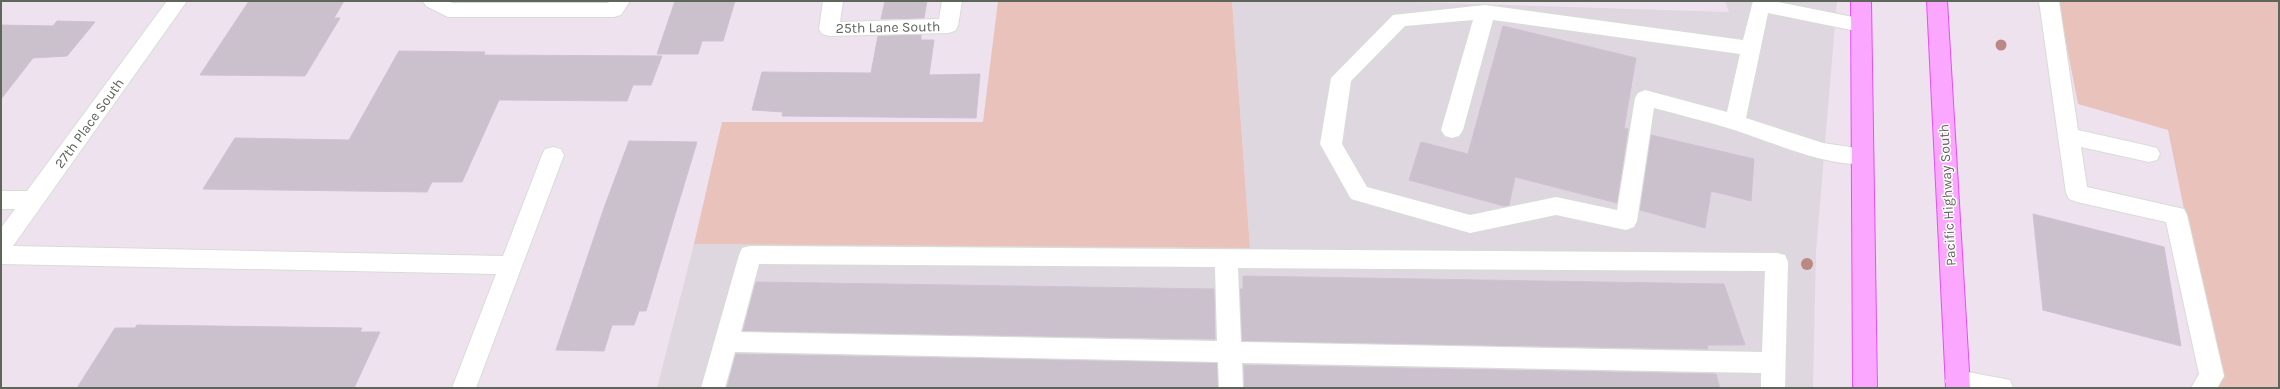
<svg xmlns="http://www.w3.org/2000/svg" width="2280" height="389" font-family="Karla,sans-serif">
  <rect width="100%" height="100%" fill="#eee2ef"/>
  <!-- industrial -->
  <polygon fill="#dfd7df" points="1232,1 1381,1 1729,12 1725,1 1837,1 1816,251 1813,388 657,388 694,244 1250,248"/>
  <!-- green -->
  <g fill="#e9c2bc">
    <polygon points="998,1 1232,1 1250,248 694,244 722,122 983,122"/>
    <polygon points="2058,1 2279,1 2279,388 2220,388 2168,130 2078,104"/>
  </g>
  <!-- building -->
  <g fill="#cac1cd" stroke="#d0c0d4">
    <polygon points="249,1 344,1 334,18 340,18 305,76 200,75"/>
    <polygon points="675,1 735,1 723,41 702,41 698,54 657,54"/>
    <polygon points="885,1 927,1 924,18 881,19"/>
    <polygon points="57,21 95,22 67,56 33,58 1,99 1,25 53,26"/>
    <polygon points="1503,26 1636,58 1624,128 1628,129 1617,203 1515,177 1509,205 1504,206 1409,180 1421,142 1468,154"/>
    <polygon points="921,35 921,40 934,40 929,75 980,74 976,118 782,116 783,112 752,110 762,72 871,73 878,36"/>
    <polygon points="399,51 485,52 484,55 662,56 651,85 633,85 627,101 499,100 462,182 432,182 427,192 203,189 235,138 349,140"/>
    <polygon points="1651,135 1754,159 1751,201 1711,191 1705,228 1640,210"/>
    <polygon points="629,141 697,142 646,311 639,311 634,325 612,325 604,351 556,350 604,208"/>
    <polygon points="2033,214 2164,247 2181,346 2043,310"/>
    <polygon points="1243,276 1724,284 1745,345 1707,345 1708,349 1242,341 1240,289 1243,289"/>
    <polygon points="756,282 1214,289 1215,339 743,331"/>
    <polygon points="137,325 362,328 360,332 380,332 354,388 77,388 115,328 135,328"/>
    <polygon points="736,354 1217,363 1218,388 727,388"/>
    <polygon points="1244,365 1716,374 1720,388 1244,388"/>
  </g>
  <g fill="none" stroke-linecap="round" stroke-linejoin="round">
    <!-- minor casing -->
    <g stroke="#d7ddd5" stroke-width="2">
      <g id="minor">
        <polygon points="167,1 187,1 13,246 503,256 542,155 545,149 553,147 561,149 564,155 476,388 452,388 496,274 1,264 1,228 15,209 1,209 1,191 27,191"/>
        <polygon points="423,1 448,1 452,3 608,3 610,1 630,1 621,15 614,17 448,17 426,6"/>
        <polygon points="823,1 843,1 840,22 939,19 942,1 962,1 958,26 955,31 948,33 829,36 822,34 819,29"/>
        <path d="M1753,1h20l95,19 3,5 -3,5 -7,2 -93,-19 -22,105 77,25 47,7 3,6 -3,6c-32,10 -106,-23 -139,-33 -26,-8 -51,-14 -77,-21l-17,113 -3,6 -8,3 -70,-15 -86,18 -119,-34 -31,-55 11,-66 62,-63 92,-10 258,35zM1473,20l-32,110 4,6 7,2 7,-2 4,-6 30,-110 247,34 -13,58 -82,-22 -7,3 -3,5 -18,112 -61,-13 -86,18 -103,-28 -25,-43 9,-63 54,-55z"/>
        <polygon points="2039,1 2059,1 2078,130 2149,146 2157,148 2160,154 2157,160 2149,162 2081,147 2087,187 2184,209 2187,215 2224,376 2217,388 2191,388 2199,374 2166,222 2077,202 2069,199 2066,193"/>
        <path d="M750,246l1027,7 8,2 3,7 -3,126h-24v-15l-519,-10 1,25h-24l-1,-26 -483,-10 -10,36h-24l38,-133 3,-7zM759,264l456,3 2,74 -476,-9zM1238,268l527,3 -3,81 -521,-10z"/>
        <polygon points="1957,370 2010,380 2013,388 1948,388 1945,381 1948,373"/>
      </g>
    </g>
    <!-- major casing -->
    <g stroke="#e34dfd" stroke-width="2">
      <g id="major">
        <polygon points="1851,1 1871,1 1877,388 1853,388"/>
        <polygon points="1927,1 1947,1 1970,388 1946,388"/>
      </g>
    </g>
    <!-- minor -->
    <use href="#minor" fill="#fff" fill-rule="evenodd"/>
    <!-- major -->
    <use href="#major" fill="#fca7ff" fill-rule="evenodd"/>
  </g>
  <!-- trees -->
  <g fill="#ba8985">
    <circle cx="2001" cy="45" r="5.5"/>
    <circle cx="1807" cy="264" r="6"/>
  </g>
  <g text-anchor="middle" stroke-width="3" stroke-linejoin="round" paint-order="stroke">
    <!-- street labels -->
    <g font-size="14" fill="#5e655b" stroke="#fff">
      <text transform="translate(888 27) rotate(-1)" y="5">25th Lane South</text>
      <text transform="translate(89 123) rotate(-54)" y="5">27th Place South</text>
      <text transform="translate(1947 195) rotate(-93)" y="5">Pacific Highway South</text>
    </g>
  </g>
  <!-- border -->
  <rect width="2280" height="389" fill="none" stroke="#5e655b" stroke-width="4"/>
</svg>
